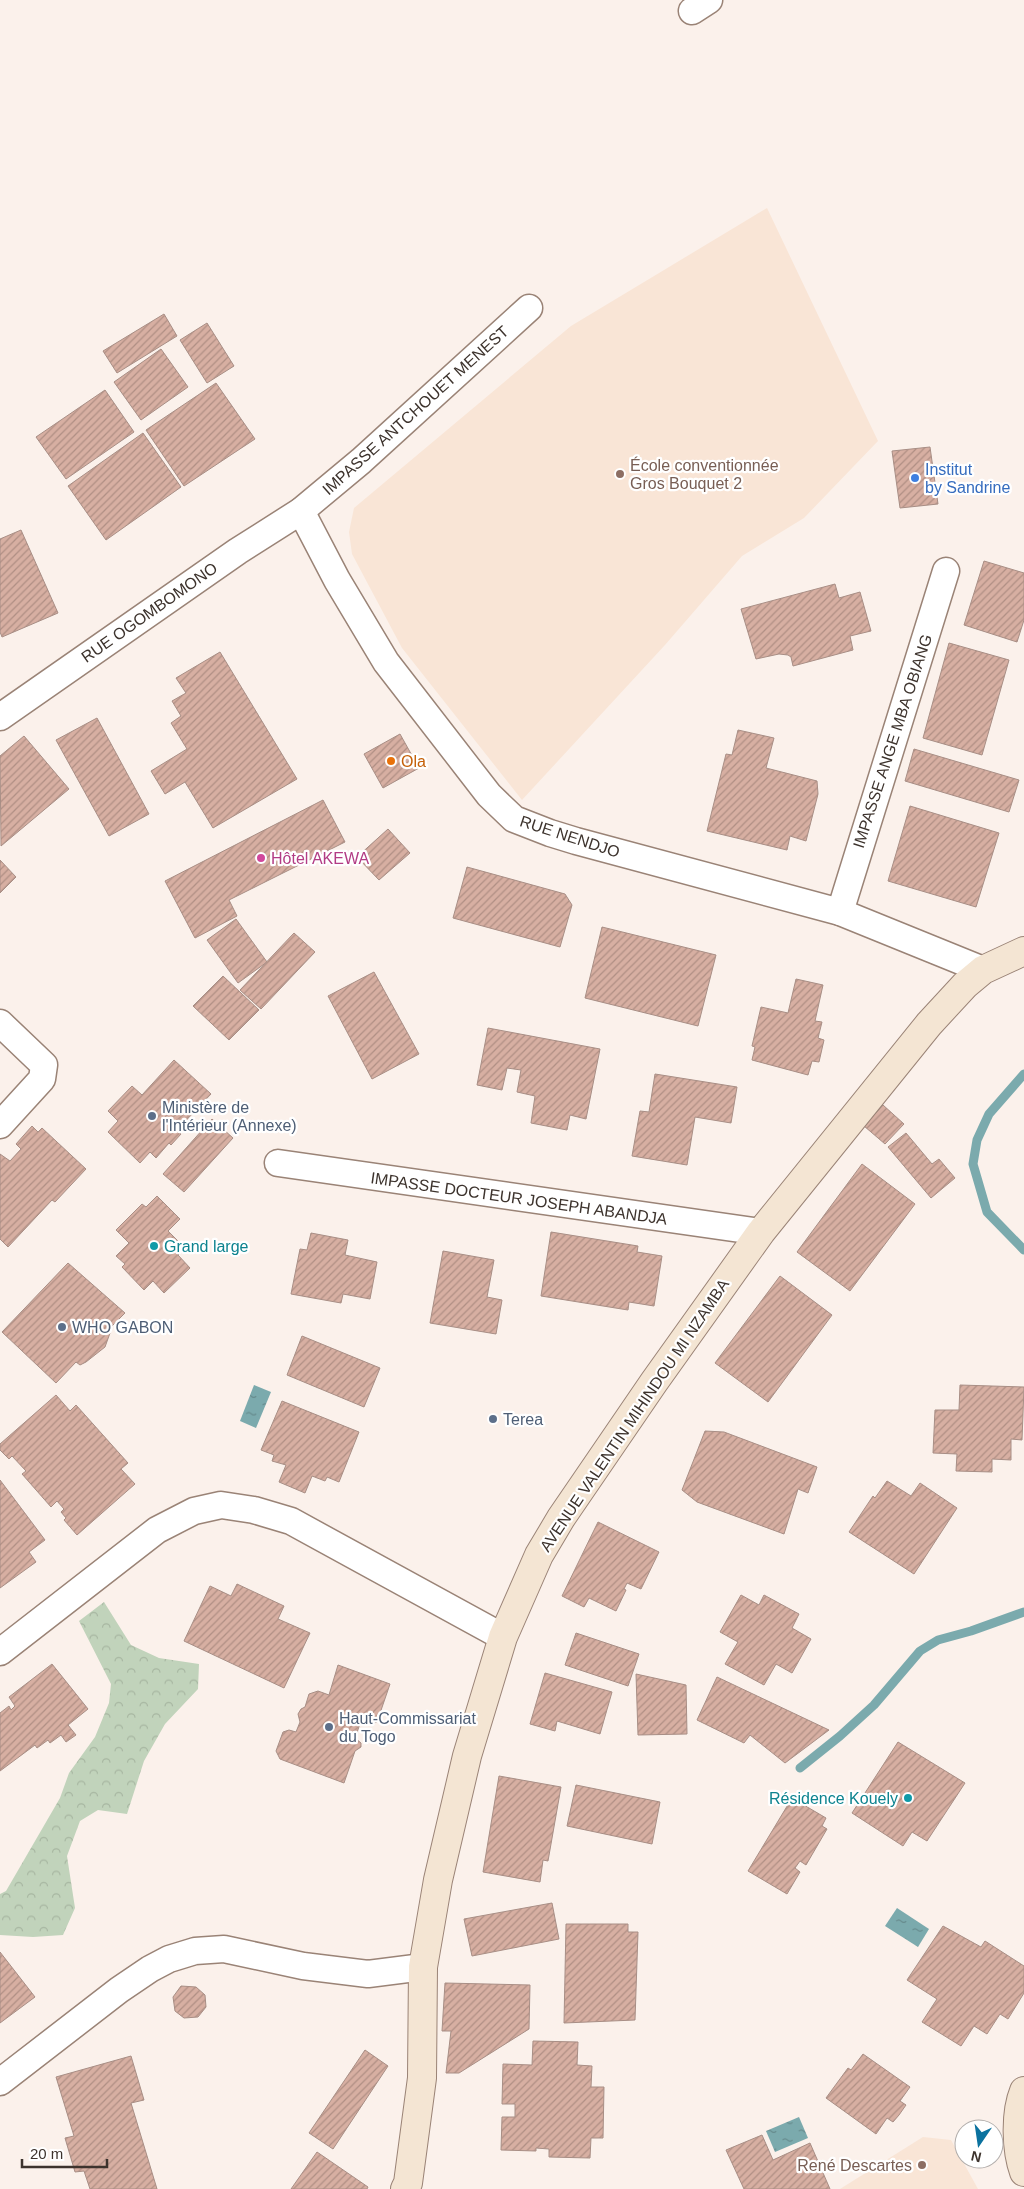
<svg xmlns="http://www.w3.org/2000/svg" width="1024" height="2189" font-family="Arial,sans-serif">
  <defs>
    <pattern id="forest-crowns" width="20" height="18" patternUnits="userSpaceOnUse" patternTransform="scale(1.25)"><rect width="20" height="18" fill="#c1d3bb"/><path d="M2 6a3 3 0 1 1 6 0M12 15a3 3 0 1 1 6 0" fill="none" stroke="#a7b6a1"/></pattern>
    <pattern id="water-ripples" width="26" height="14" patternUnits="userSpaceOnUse" patternTransform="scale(1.25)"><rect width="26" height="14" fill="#7baaad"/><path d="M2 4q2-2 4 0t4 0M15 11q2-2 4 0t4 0" fill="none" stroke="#668b8d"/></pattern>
    <pattern id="building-hatch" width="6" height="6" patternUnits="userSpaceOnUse" patternTransform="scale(1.25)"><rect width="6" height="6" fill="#d7afa2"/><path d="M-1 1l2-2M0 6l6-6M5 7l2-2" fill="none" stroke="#b08f84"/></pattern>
  </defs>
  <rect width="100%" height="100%" fill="#fbf1eb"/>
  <!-- education -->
  <g fill="#f9e5d6">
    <polygon points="767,208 878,441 804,518 742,556 665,645 522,800 402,648 352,554 349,532 354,508 571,326"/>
    <polygon points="923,2137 951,2140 978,2189 840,2189"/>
  </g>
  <!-- forest -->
  <polygon fill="url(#forest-crowns)" points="104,1602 131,1645 159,1658 199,1664 198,1689 165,1724 144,1761 127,1814 98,1810 80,1821 67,1856 75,1908 63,1935 33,1937 0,1935 0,1894 6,1891 60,1798 69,1773 95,1737 109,1703 111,1684 79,1621"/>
  <!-- water -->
  <g fill="url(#water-ripples)">
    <polygon points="254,1385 271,1392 256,1428 240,1421"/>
    <polygon points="897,1908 929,1929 918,1947 885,1926"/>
    <polygon points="799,2117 808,2138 775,2152 766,2131"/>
  </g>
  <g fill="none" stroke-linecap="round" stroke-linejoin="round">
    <!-- stream -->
    <g stroke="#7baaad" stroke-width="9">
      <polyline points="1024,1074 989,1114 977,1140 973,1164 987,1212 1024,1250"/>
      <polyline points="800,1768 840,1736 874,1705 920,1651 938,1640 971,1631 1024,1612"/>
    </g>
  </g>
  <!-- building -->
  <g fill="url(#building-hatch)" stroke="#a88e85">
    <polygon points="164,314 177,336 117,373 103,351"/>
    <polygon points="207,323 234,366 207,383 180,340"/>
    <polygon points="161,349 188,387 141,420 114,382"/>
    <polygon points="216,383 255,439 184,486 146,430"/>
    <polygon points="105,390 134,432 66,479 36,437"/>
    <polygon points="143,433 181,487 106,540 68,486"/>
    <polygon points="930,447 938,504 900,508 892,451"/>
    <polygon points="21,530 58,613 2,637 0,632 0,539"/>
    <polygon points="984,561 1024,573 1024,620 1017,642 964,625"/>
    <polygon points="835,584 839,598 860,592 871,631 850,636 853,650 793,666 791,657 788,655 779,654 756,659 741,609"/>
    <polygon points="949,643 1009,660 982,755 923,738"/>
    <polygon points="220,652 297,779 213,828 185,782 165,794 151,771 187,749 171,723 181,716 172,701 186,693 176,678"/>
    <polygon points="97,718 149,814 109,836 56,740"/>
    <polygon points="738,730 774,738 766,768 817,781 818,794 806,841 790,836 787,850 707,831 726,754 732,755"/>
    <polygon points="400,734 419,768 383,788 364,754"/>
    <polygon points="24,736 69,789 1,846 0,756"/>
    <polygon points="914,749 1019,780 1009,812 905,781"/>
    <polygon points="323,800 345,842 229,900 237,916 195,938 165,881"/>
    <polygon points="910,806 999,833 976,907 888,881"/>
    <polygon points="388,829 410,853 379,880 357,857"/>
    <polygon points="0,860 16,877 0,893"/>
    <polygon points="467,867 565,894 572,905 560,947 453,918"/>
    <polygon points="236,919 267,962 238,983 207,940"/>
    <polygon points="602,927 716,955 698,1026 585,998"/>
    <polygon points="294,933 315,952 261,1009 240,990"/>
    <polygon points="374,972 419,1054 372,1079 328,996"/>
    <polygon points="223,976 259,1010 229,1040 193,1006"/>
    <polygon points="796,979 823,985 815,1021 822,1022 818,1038 824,1040 819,1062 812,1061 808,1075 752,1060 755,1047 752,1046 761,1007 788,1013"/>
    <polygon points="488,1028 600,1049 586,1119 570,1115 567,1130 531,1123 535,1096 517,1092 521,1070 507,1068 502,1090 477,1085"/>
    <polygon points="174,1060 211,1094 177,1130 181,1134 171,1145 169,1143 156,1158 150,1152 140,1163 108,1132 118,1121 108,1111 132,1086 142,1095"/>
    <polygon points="655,1074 737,1087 731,1123 695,1117 687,1165 632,1156 640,1111 649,1112"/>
    <polygon points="883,1105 904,1124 885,1144 864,1126"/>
    <polygon points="212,1119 233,1138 184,1192 163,1174"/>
    <polygon points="32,1126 38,1132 42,1128 86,1169 55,1202 52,1200 8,1247 0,1239 0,1154 10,1161 21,1149 16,1144"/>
    <polygon points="906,1133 932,1164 939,1159 955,1178 931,1198 888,1147"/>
    <polygon points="862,1164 915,1204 850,1291 797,1252"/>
    <polygon points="157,1196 180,1219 168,1231 185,1248 178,1255 190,1268 164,1293 153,1281 144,1290 122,1267 125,1264 116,1256 129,1243 116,1230 142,1204 146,1207"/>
    <polygon points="551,1232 638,1246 637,1252 662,1256 654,1306 629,1302 628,1310 541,1296"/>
    <polygon points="311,1233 348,1240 345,1255 377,1262 370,1299 343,1294 341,1303 291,1294 300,1249 307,1250"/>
    <polygon points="443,1251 494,1260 487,1297 502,1300 496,1334 430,1323"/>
    <polygon points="68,1263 125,1313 107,1331 110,1333 105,1347 86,1362 80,1365 76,1362 56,1383 2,1332"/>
    <polygon points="780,1276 832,1315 768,1402 715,1363"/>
    <polygon points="302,1336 380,1368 364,1407 287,1375"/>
    <polygon points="960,1385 1024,1387 1022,1440 1011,1439 1011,1460 992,1459 992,1472 956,1471 957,1454 933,1453 935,1410 959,1410"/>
    <polygon points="56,1395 70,1411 76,1405 128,1463 121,1469 135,1484 77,1535 64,1520 66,1518 61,1512 64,1509 57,1501 51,1507 22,1474 26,1471 12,1456 9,1459 0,1450 0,1444"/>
    <polygon points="282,1401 359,1432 339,1482 327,1477 325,1481 312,1476 305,1493 279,1482 286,1465 272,1461 274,1455 261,1450"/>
    <polygon points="705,1431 724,1432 817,1467 808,1493 798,1489 784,1534 697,1502 682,1490"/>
    <polygon points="0,1480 45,1540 29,1552 36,1562 0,1588"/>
    <polygon points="887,1481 911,1496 920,1483 957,1508 914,1574 849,1532 873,1496 875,1498"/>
    <polygon points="598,1522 659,1552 641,1589 627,1583 624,1589 626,1590 616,1611 589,1598 584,1607 562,1596"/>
    <polygon points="237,1584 284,1606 278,1619 310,1633 284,1688 184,1641 210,1586 231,1596"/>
    <polygon points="741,1595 759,1605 764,1595 799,1614 792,1628 811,1639 792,1673 776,1664 764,1685 725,1664 738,1642 720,1632"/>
    <polygon points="576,1633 639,1654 628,1686 565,1665"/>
    <polygon points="52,1664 88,1709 68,1725 76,1735 66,1742 61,1735 50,1743 48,1740 37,1748 35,1745 0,1771 0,1713 9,1706 11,1710 15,1706 9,1697"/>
    <polygon points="338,1665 390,1684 377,1722 374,1723 366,1720 361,1721 355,1738 361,1743 361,1747 355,1751 344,1783 280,1759 276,1751 283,1732 289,1730 296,1732 300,1722 298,1714 301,1709 305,1707 309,1694 318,1691 329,1695"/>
    <polygon points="545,1673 612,1692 600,1734 557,1721 555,1731 530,1724"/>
    <polygon points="636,1674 686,1685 687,1734 638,1735"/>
    <polygon points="717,1677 829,1730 785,1763 750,1735 744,1743 697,1720"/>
    <polygon points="898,1742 965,1783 927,1841 912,1832 903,1846 852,1813"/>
    <polygon points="499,1776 561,1787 548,1861 543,1860 540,1882 483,1872"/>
    <polygon points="576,1785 660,1802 652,1844 567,1826"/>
    <polygon points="792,1798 826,1818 822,1826 827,1829 806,1865 800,1861 795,1868 800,1872 787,1894 748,1871"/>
    <polygon points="552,1903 559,1939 472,1956 464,1919"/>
    <polygon points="566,1924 628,1924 628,1932 638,1932 635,2020 564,2023"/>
    <polygon points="943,1926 981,1947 985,1941 1024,1966 1024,1993 1008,2019 1000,2014 987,2034 974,2026 961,2046 922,2022 937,1999 907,1980"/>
    <polygon points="0,1952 35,1997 0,2023"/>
    <polygon points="445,1983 530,1985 529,2029 459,2073 446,2073 451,2031 442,2031"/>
    <polygon points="181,1986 196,1987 205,1995 206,2007 198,2017 184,2018 175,2011 173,1997"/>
    <polygon points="533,2041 578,2042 577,2065 592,2066 591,2087 604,2087 603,2138 591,2138 590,2158 549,2157 549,2149 536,2148 536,2151 501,2150 502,2117 515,2117 515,2104 502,2104 503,2064 532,2065"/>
    <polygon points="365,2050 388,2066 333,2149 309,2133"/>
    <polygon points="863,2054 910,2087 900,2101 906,2105 899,2115 893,2122 887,2118 876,2134 826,2098 848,2068 851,2070"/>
    <polygon points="131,2056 144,2100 131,2103 157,2189 90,2189 84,2171 75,2172 65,2138 74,2136 56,2077"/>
    <polygon points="762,2135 773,2160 810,2143 830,2189 744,2189 726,2150"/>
    <polygon points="317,2152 368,2187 367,2189 291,2189"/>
  </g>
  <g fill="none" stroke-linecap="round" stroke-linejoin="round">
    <!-- street casing -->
    <g stroke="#9a8376" stroke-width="29">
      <g id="street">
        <polyline points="692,11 709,0"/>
        <polyline points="301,511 337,580 386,662 489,795 514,819 550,833 576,841 840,912 983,970"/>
        <polyline points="0,717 238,551 301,511 361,461 529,308"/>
        <polyline points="840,912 946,571"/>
        <polyline points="0,1023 44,1065 42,1079 0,1125"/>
        <polyline points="278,1163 761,1232"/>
        <polyline points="0,1652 157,1530 194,1511 221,1505 254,1510 291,1521 503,1637"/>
        <polyline points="0,2082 119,1990 150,1969 169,1959 195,1951 224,1949 303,1966 368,1974 423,1967"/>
      </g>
    </g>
    <!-- secondary casing -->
    <g stroke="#9a8376" stroke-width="30">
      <g id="secondary">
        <path d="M1024,2091c-9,22 -8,59 0,81"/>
        <polyline points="405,2189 408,2183 422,2078 423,1967 438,1880 467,1756 503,1637 539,1555 561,1518 654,1382 761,1232 929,1024 965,985 983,970 1024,951"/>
      </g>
    </g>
    <!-- street -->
    <use href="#street" stroke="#fff" stroke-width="26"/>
    <!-- secondary -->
    <use href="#secondary" stroke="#f4e5d3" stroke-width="28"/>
  </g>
  <!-- markers -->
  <g fill="#8d6e63" stroke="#fff" stroke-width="2">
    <circle cx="620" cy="474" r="5"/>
    <circle cx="922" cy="2165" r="5"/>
  </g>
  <circle fill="#3f7fe0" stroke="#fff" stroke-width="2" cx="915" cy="478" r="5"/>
  <circle fill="#e8710a" stroke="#fff" stroke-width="2" cx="391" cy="761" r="5"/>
  <circle fill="#d1479c" stroke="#fff" stroke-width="2" cx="261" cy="858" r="5"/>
  <g fill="#5c6f8a" stroke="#fff" stroke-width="2">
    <circle cx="152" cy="1116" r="5"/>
    <circle cx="62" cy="1327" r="5"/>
    <circle cx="493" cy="1419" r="5"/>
    <circle cx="329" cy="1727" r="5"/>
  </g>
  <g fill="#0f9aa8" stroke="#fff" stroke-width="2">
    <circle cx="154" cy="1246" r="5"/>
    <circle cx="908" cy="1798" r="5"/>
  </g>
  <g text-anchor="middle" stroke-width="4.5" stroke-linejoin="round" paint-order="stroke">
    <!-- street labels -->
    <g font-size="16" fill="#3d332d" stroke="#fff">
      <text transform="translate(415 410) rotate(-42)" y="6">IMPASSE ANTCHOUET MENEST</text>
      <text transform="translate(149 612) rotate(-35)" y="6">RUE OGOMBOMONO</text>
      <text transform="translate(892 741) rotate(-72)" y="6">IMPASSE ANGE MBA OBIANG</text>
      <text transform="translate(570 836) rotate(18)" y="6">RUE NENDJO</text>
      <text transform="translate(519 1198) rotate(8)" y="6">IMPASSE DOCTEUR JOSEPH ABANDJA</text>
      <text transform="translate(634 1415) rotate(-56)" y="6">AVENUE VALENTIN MIHINDOU MI NZAMBA</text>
    </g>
    <!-- education labels -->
    <g font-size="16" fill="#785e54" stroke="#fff" text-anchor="start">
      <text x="630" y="471">École conventionnée<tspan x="630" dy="18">Gros Bouquet 2</tspan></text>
      <text x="912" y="2171" text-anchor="end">René Descartes</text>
    </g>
    <!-- shop labels -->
    <g font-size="16" fill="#366cbe" stroke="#fff" text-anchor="start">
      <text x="925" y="475">Institut<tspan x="925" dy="18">by Sandrine</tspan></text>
    </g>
    <!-- food labels -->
    <g font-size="16" fill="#c56008" stroke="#fff" text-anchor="start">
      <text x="401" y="767">Ola</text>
    </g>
    <!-- hotel labels -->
    <g font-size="16" fill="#b23c85" stroke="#fff" text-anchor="start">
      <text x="271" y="864">Hôtel AKEWA</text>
    </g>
    <!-- service labels -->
    <g font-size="16" fill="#4e5e75" stroke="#fff" text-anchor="start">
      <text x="162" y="1113">Ministère de<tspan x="162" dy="18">l'Intérieur (Annexe)</tspan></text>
      <text x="72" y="1333">WHO GABON</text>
      <text x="503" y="1425">Terea</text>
      <text x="339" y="1724">Haut-Commissariat<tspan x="339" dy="18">du Togo</tspan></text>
    </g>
    <!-- culture labels -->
    <g font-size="16" fill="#0d838f" stroke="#fff" text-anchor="start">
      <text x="164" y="1252">Grand large</text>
      <text x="898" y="1804" text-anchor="end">Résidence Kouely</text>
    </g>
  </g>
  <!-- north arrow -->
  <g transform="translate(979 2144) rotate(193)"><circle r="24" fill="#ffffff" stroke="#b1adab"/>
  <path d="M0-4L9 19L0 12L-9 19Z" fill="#0b729f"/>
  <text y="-8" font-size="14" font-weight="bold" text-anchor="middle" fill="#3d332d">N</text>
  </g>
  <!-- scale -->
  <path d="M22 2159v8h85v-8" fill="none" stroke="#3d332d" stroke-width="2.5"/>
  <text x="30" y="2159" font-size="15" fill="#3d332d" stroke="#ffffff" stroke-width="4" paint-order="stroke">20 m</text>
</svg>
